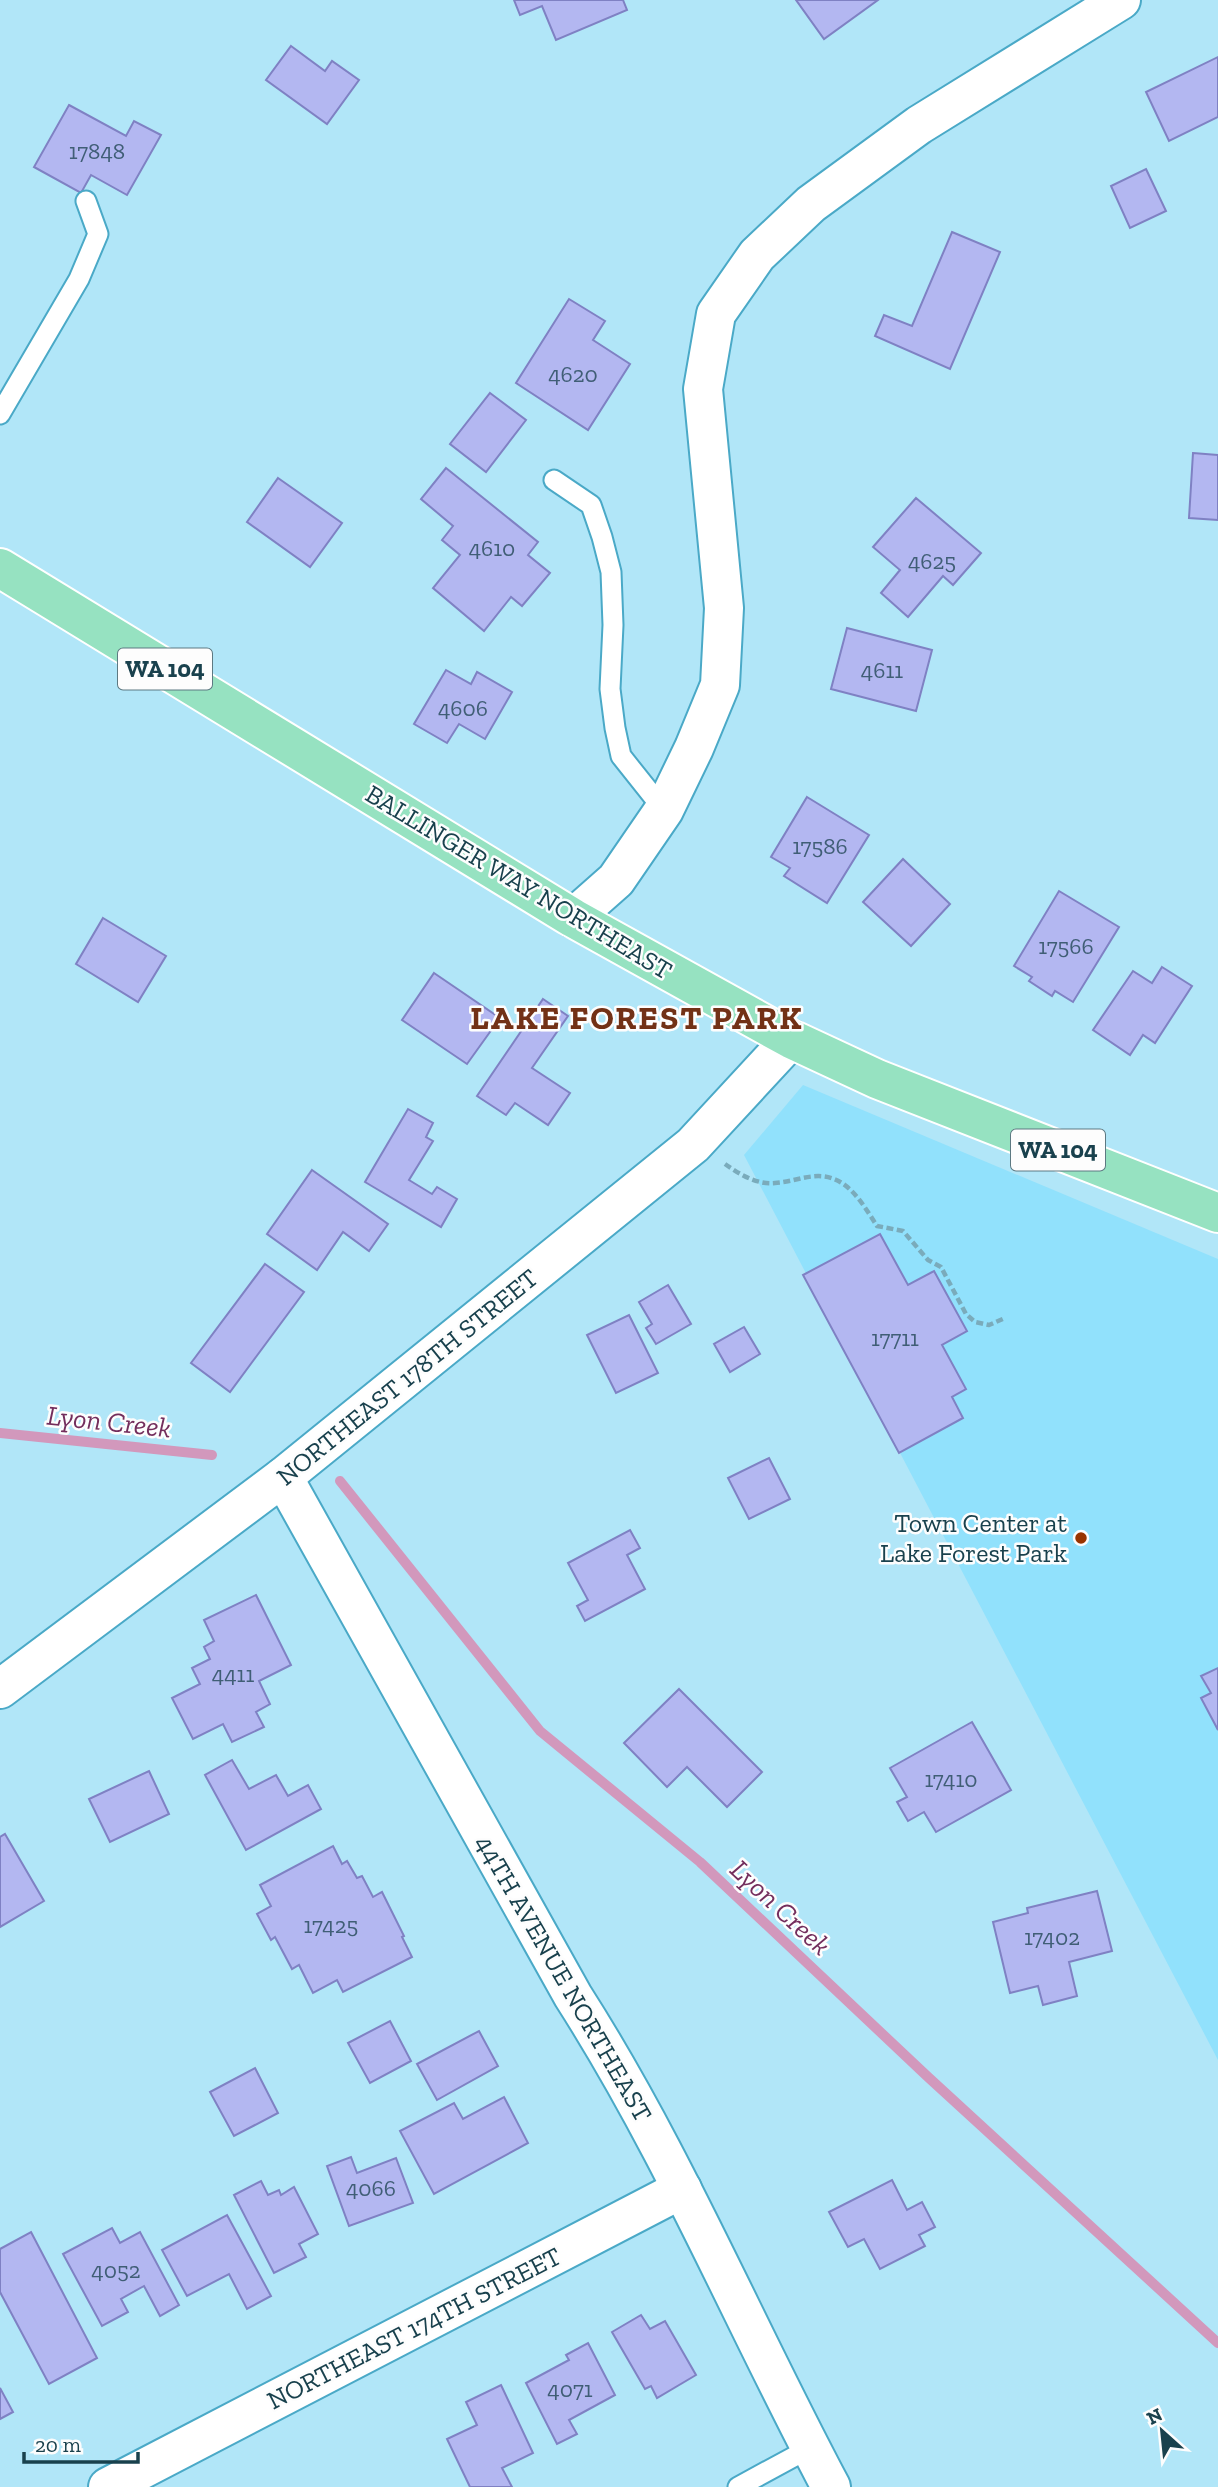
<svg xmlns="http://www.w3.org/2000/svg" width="1218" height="2487" font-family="'Zilla Slab',serif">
  <rect width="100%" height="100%" fill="#b1e6f8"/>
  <!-- built -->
  <polygon fill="#91e1fc" points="803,1085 1218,1259 1218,2060 744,1155"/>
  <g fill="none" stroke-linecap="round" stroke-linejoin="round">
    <!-- stream -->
    <g stroke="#d298bc" stroke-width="10">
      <polyline points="0,1433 212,1455"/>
      <polyline points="340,1481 540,1731 700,1862 928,2077 1218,2343"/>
    </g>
  </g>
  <!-- building -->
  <g fill="#b3b7f1" stroke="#7f81c3" stroke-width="2">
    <polygon points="514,0 623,0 627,10 556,40 542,6 520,15"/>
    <polygon points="796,0 878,0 824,39"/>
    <polygon points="291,46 325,71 332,61 359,80 327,124 266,80"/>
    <polygon points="1218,57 1218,117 1169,141 1146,92"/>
    <polygon points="69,105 126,136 134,121 161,135 127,195 91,175 81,193 34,167"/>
    <polygon points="1146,169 1166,211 1130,228 1111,186"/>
    <polygon points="952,232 1000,252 950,369 875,336 884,315 912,326"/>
    <polygon points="569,299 605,321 593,340 630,364 588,430 516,383"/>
    <polygon points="490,393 526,420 486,472 450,444"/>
    <polygon points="1193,453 1218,455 1218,520 1189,518"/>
    <polygon points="446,468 538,542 528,555 550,573 522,606 511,597 484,631 433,588 460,555 442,540 453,526 421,499"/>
    <polygon points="278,478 342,523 310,567 247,522"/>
    <polygon points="916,498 981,553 953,585 943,576 908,617 881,593 900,570 873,547"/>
    <polygon points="847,628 932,650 916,711 831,689"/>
    <polygon points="446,670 471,684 477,672 512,692 485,739 459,724 447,743 414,724"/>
    <polygon points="807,797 869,835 827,903 784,876 790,868 771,857"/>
    <polygon points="903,859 950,904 911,946 863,902"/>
    <polygon points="1059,891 1119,927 1073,1002 1055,991 1052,996 1029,981 1032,977 1014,966"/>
    <polygon points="103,918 166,956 138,1002 76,964"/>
    <polygon points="1162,967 1192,986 1155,1043 1143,1035 1130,1055 1093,1030 1133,971 1152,983"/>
    <polygon points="434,973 500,1018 467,1064 402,1020"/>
    <polygon points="543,999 568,1016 532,1068 570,1093 548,1125 515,1103 506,1115 477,1096"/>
    <polygon points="408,1109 433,1123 426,1137 433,1141 409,1180 432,1194 437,1187 457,1199 441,1227 365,1182"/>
    <polygon points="312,1170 388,1224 369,1251 343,1232 317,1270 267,1234"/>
    <polygon points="880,1234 908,1285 934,1271 967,1331 942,1345 966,1389 952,1397 963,1418 899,1453 803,1275"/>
    <polygon points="265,1264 304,1292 230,1392 191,1363"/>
    <polygon points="668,1285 691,1324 656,1344 646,1328 652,1324 639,1302"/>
    <polygon points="629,1315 658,1373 616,1393 587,1335"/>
    <polygon points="744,1327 760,1354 730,1372 714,1344"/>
    <polygon points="769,1458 790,1499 749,1519 728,1478"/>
    <polygon points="630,1530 640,1548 627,1555 645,1589 585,1621 577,1606 588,1600 568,1563"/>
    <polygon points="256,1595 291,1665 259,1681 270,1704 256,1712 264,1727 232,1742 223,1724 193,1739 172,1698 200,1684 192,1668 210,1659 204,1647 214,1641 204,1620"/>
    <polygon points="1218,1668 1218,1730 1201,1698 1211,1693 1201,1676"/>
    <polygon points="679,1689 762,1772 727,1807 687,1767 667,1787 624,1743"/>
    <polygon points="972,1722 1011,1790 936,1832 924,1812 908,1821 897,1802 907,1797 890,1768"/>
    <polygon points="232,1760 249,1789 276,1775 288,1796 308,1785 321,1809 246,1850 205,1775"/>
    <polygon points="149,1771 169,1814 110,1842 89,1799"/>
    <polygon points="5,1834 44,1901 0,1927 0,1837"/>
    <polygon points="333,1846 342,1864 347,1861 357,1878 362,1876 373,1897 382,1892 404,1936 402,1937 412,1957 343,1992 337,1980 313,1993 299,1965 292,1969 275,1937 271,1940 257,1914 271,1906 260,1885"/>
    <polygon points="1097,1891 1112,1951 1069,1962 1077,1996 1043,2005 1038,1986 1010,1993 993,1922 1028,1913 1027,1908"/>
    <polygon points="390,2021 411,2061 370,2083 348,2043"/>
    <polygon points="479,2031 498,2066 437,2100 417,2064"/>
    <polygon points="255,2068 278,2113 234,2136 210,2092"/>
    <polygon points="504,2097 528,2143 434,2194 400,2131 454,2103 463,2119"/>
    <polygon points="351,2157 357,2173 396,2158 413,2203 349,2226 327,2166"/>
    <polygon points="892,2180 907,2210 922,2202 935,2227 919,2235 925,2246 880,2269 864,2239 848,2247 829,2212"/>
    <polygon points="261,2181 268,2195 279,2190 281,2195 294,2187 318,2234 299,2244 306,2257 274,2273 234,2195"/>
    <polygon points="227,2215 271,2296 247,2309 229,2274 187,2296 162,2250"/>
    <polygon points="112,2228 120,2243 140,2232 179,2305 160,2316 144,2286 121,2299 128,2312 102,2326 63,2254"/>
    <polygon points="31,2232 97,2358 49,2384 0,2292 0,2249"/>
    <polygon points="641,2315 650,2329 665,2321 696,2375 657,2398 651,2386 645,2389 612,2332"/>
    <polygon points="588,2343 615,2395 569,2420 577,2434 557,2444 526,2383 569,2360 566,2355"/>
    <polygon points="501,2385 533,2453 502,2468 512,2487 470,2487 447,2439 477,2425 466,2402"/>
    <polygon points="0,2388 13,2412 0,2419"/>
  </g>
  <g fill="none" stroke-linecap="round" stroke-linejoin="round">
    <!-- lane casing -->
    <g stroke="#4aa9c7" stroke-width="23">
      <g id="lane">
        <polyline points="0,414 79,279 98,234 86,201"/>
        <polyline points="554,480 591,505 602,537 611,572 613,625 610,689 615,728 621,756 664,810"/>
        <polyline points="738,2487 810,2448"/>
      </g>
    </g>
    <!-- street casing -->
    <g stroke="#4aa9c7" stroke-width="42">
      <g id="street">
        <polyline points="573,918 616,880 664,810 694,748 720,685 724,608 703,389 716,314 757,255 811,204 919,125 1121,0"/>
        <path d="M283,1477l290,519c100,156 171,328 258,491"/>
        <polyline points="108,2487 682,2189"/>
      </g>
    </g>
    <!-- secondary casing -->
    <g stroke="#4aa9c7" stroke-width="42">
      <polyline id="secondary" points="0,1689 283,1477 693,1145 791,1039"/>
    </g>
    <!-- primary casing -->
    <g stroke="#fff" stroke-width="42">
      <polyline id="primary" points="0,568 573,918 791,1039 877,1079 1218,1213"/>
    </g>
    <!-- path -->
    <path stroke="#7aabbb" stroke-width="4.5" stroke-dasharray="7 3.5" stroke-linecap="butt" d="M725,1164c14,10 32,21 50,19 20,-1 39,-12 59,-4 19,7 32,30 43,47l26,5 25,29 13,7 25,47 9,8 14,3 16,-7"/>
    <!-- lane -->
    <use href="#lane" stroke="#fff" stroke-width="19"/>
    <!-- street -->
    <use href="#street" stroke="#fff" stroke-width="38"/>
    <!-- secondary -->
    <use href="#secondary" stroke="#fff" stroke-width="38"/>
    <!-- primary -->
    <use href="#primary" stroke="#96e2c1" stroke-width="38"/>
  </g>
  <!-- markers -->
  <circle fill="#983400" stroke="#fdfdfd" stroke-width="2.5" cx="1081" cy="1538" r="7"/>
  <g text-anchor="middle" stroke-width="5" stroke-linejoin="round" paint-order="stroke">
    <!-- number labels -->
    <g font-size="23" fill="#405e76">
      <text x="97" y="159">17848</text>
      <text x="573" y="382">4620</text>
      <text x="492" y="556">4610</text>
      <text x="932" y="569">4625</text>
      <text x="882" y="678">4611</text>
      <text x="463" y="716">4606</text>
      <text x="820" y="854">17586</text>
      <text x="1066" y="954">17566</text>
      <text x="895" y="1346">17711</text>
      <text x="233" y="1682">4411</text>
      <text x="951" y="1787">17410</text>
      <text x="331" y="1933">17425</text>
      <text x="1052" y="1945">17402</text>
      <text x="371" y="2196">4066</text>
      <text x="116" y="2278">4052</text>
      <text x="570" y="2397">4071</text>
    </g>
    <!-- shield labels -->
    <g fill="#fdfdfd" stroke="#5d7982" stroke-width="2">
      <rect x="118" y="648.5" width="94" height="41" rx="5"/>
      <rect x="1011" y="1129.5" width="94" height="41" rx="5"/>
    </g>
    <g font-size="24" font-weight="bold" fill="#19414d">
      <text x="165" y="677">WA 104</text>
      <text x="1058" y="1158">WA 104</text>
    </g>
    <!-- street labels -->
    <g font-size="26" fill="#19414d" stroke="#fdfdfd">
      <text transform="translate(519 882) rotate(31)" y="9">BALLINGER WAY NORTHEAST</text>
      <text transform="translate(407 1377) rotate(-39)" y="9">NORTHEAST 178TH STREET</text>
      <text transform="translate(564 1978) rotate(60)" y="9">44TH AVENUE NORTHEAST</text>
      <text transform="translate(414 2328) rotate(-27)" y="9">NORTHEAST 174TH STREET</text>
    </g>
    <!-- poi labels -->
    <g font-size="26" fill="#19414d" stroke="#fdfdfd" text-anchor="end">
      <text x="1067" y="1532">Town Center at<tspan x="1067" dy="30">Lake Forest Park</tspan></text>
    </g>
    <!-- water labels -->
    <g font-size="28" font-style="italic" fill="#732e5d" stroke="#fdfdfd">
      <text transform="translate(109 1421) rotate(6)" y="10">Lyon Creek</text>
      <text transform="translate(781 1907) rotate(43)" y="10">Lyon Creek</text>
    </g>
    <!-- district labels -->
    <g font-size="33" font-weight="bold" letter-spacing="2" fill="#723116" stroke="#fdfdfd">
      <text x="637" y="1029">LAKE FOREST PARK</text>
    </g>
  </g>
  <!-- north arrow -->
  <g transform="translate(1162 2431) rotate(333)" stroke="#fdfdfd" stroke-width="5" paint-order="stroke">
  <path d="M0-5L12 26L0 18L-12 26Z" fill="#19414d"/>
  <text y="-10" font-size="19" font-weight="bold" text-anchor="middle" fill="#19414d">N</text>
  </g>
  <!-- scale -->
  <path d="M24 2452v10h114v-10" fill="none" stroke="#19414d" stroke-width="3.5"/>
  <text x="35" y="2452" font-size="21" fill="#19414d" stroke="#fdfdfd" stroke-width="5" paint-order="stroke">20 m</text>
</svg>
